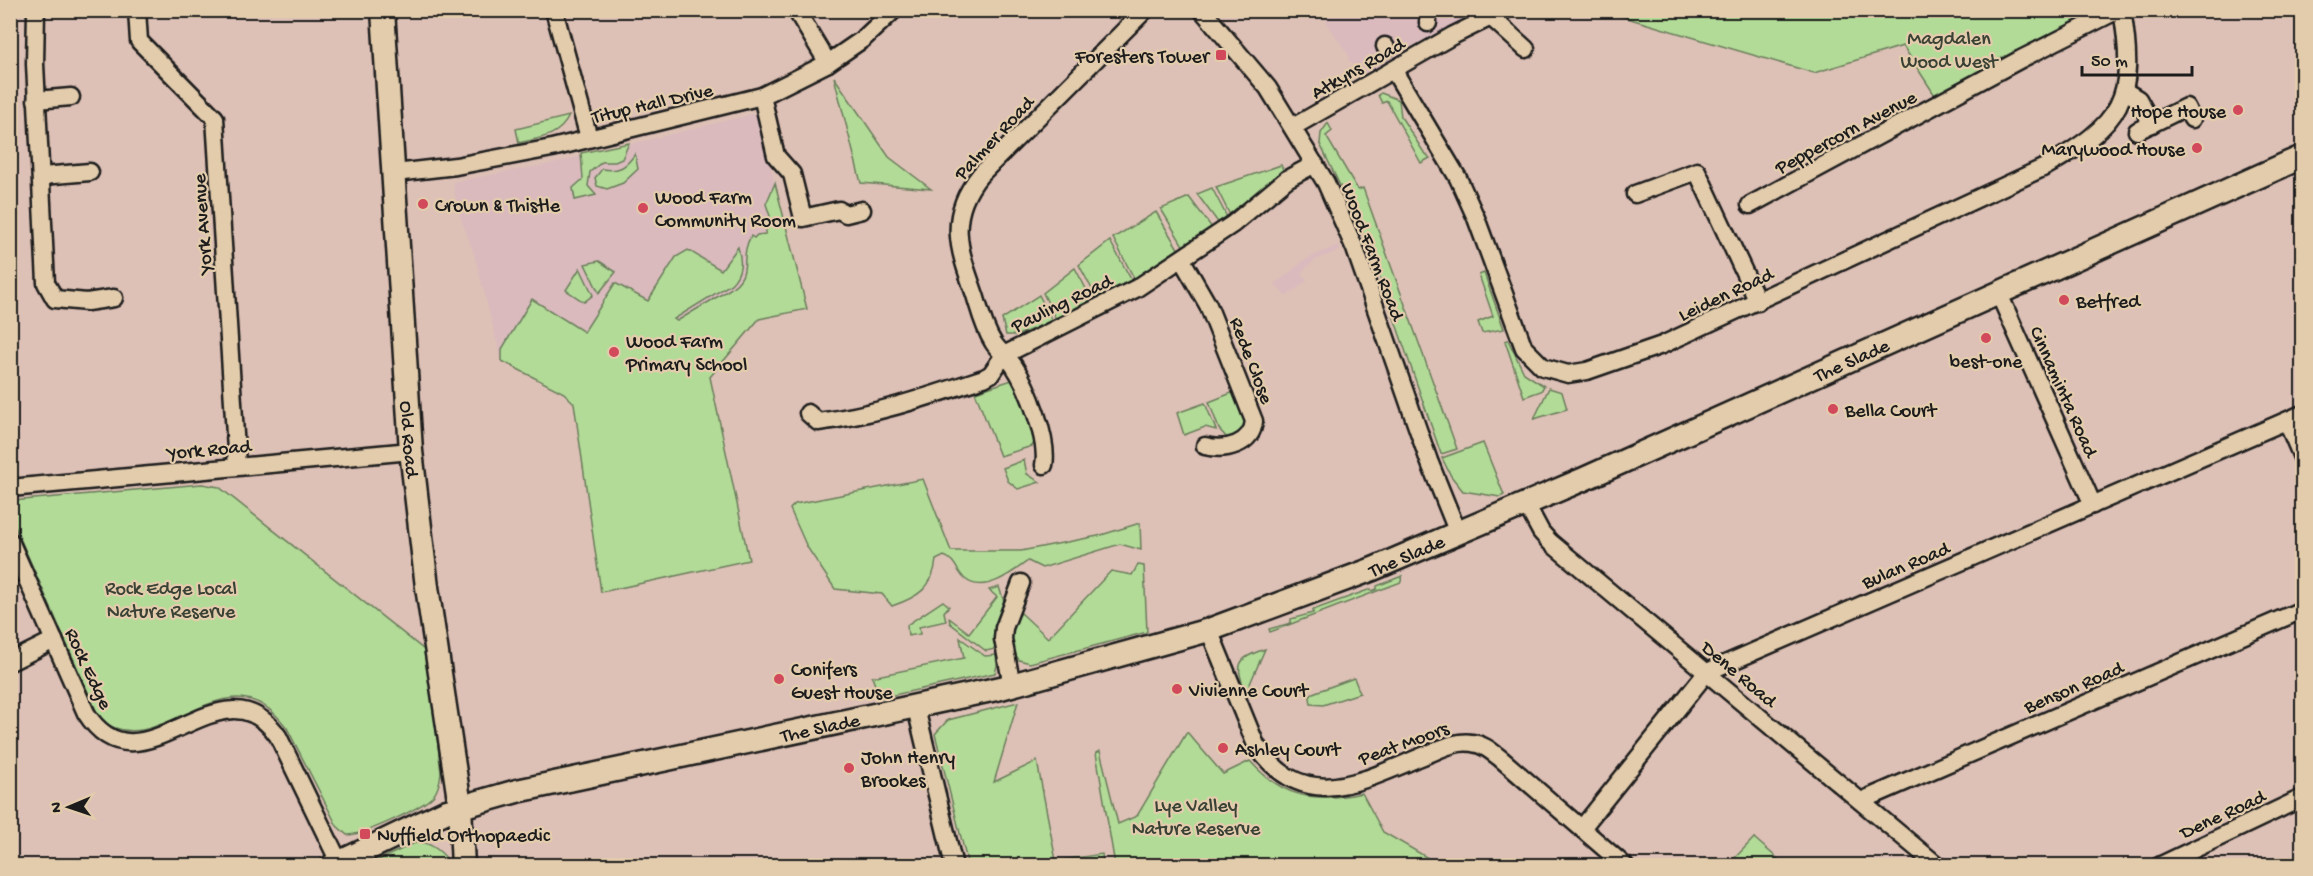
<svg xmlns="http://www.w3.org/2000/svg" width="2313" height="876" font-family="'Gochi Hand',sans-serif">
  <rect width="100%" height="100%" fill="#dec1b6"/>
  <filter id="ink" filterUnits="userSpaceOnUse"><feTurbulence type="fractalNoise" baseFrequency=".0167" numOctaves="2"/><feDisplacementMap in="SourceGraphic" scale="12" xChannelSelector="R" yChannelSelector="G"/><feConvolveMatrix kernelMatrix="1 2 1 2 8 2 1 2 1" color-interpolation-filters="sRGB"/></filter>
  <g filter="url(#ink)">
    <!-- built -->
    <g fill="#dababd">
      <polygon points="1330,11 1485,11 1372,74 1360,71 1349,61 1348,54 1327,24 1327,15"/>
      <polygon points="757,113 807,309 759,319 710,377 727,457 614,590 601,592 574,403 564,393 502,361 474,254 457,208 453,182 550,164"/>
      <polygon points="1338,245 1341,250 1315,260 1301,273 1308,280 1286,297 1275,284 1306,259"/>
    </g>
    <!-- green -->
    <g fill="#b3db98" stroke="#687c5a" stroke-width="1.5">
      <polygon points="2107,10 1936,97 1903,46 1814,73 1603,11"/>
      <polygon points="834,77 889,157 931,189 861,183"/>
      <polygon points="1381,93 1399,100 1401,117 1423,151 1430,158 1421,163 1387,101 1382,103 1378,95"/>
      <path d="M569,116c-10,21 -29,22 -50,27l-3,-14z"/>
      <polygon points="1328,123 1332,131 1326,136 1358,190 1363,188 1457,449 1441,454 1370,248 1320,144 1321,133"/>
      <polygon points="629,143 622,159 615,162 602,162 590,172 588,186 596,195 575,200 573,188 583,179 581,153"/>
      <path d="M635,154l3,15 -15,14 -16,6 -10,-3 -2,-8 7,-9c17,3 24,-2 33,-15z"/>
      <polygon points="1281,165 1284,172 1231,217 1216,187"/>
      <path d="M775,183l32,126 -48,10 -49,58 39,183 -148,32 -27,-189 -10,-10 -62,-32v-12l30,-50 52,33 31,-49 33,18 28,-44 12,-7 33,20 17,-23c4,14 4,26 -7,37l-57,35 3,2 50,-30c29,-18 10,-31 24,-55l3,2 3,-3 8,-1 5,-18 -4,-12z"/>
      <polygon points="1212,188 1228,219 1220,225 1197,194"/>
      <polygon points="1189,197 1213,229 1185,249 1161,209"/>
      <polygon points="1156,212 1180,252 1135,280 1113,238"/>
      <polygon points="1110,241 1132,281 1098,300 1079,265"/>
      <polygon points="599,261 616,272 599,293 585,264"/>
      <polygon points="580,268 593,295 584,302 566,290"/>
      <polygon points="1075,268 1093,302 1056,319 1043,293"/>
      <polygon points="1484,273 1504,329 1482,333 1478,322 1493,316 1479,275"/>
      <polygon points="1039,295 1052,321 1018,335 1006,335 1002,319"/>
      <polygon points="1508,340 1524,373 1544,386 1541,391 1524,397 1505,341"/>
      <polygon points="1012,380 1017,382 1036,440 1032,446 1000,456 975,392"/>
      <polygon points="1549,388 1562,392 1567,409 1534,419"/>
      <polygon points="1239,390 1248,428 1229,440 1219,429 1209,402"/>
      <polygon points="1205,403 1216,430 1205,427 1184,435 1177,413"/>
      <polygon points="1483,443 1504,495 1500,497 1463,491 1451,476 1442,458"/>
      <polygon points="1024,460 1027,474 1040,482 1018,489 1008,481 1003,468"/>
      <path d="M923,479l28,72h70l77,-15 42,-13 1,27 -21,-6 -78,24 -14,-7c-15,11 -44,34 -63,18 -9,-8 -9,-19 -21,-23l-8,4c-3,28 -18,37 -44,46l-10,-12 -47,-5 -28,-42 -17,-38 5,-5z"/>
      <path d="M202,484l17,3 209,166 13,120c-1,8 -2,15 -7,22 -11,13 -70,40 -87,40l-10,-9 -50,-98c-61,-84 -127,40 -187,-9l-88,-199v-19z"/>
      <path d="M1138,565l6,1 3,66 -117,31 -11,-3c-11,-14 -9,-34 2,-47l27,25 63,-67 21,4z"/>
      <polygon points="1402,576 1401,582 1270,632 1269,629 1291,623 1291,619 1313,613 1313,610 1371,589 1372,591 1377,589 1377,586"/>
      <polygon points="999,587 1004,602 995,626 995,649 986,651 950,623 949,618 969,633 997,597 989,590"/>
      <polygon points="943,601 949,606 944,612 946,621 919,627 920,634 908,636 907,625"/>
      <polygon points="960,638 985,656 996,655 997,666 995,673 880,698 872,677 964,658"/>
      <path d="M1265,649l-19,44c-11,-29 -10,-34 19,-44z"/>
      <polygon points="1354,678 1360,693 1323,705 1311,704 1310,697 1313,693"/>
      <polygon points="1018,702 994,782 1037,761 1056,861 1102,854 1103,865 968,865 935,734 948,720"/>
      <path d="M1187,732l36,42 27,-13c33,37 64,42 112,32l21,39 57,33h-325l-19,-112 4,-2 18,73 19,-8z"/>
      <polygon points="1754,838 1785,865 1728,865"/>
      <path d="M417,842c14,0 27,11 34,23h-83z"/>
    </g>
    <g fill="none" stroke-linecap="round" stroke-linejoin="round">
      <!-- street casing -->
      <g stroke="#1c1c1c" stroke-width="21">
        <g id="street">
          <polyline points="36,10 35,64 46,283 55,299 87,302 114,298"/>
          <polyline points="137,10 139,41 215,118 237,466"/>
          <polyline points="554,10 589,138"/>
          <polyline points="796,10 828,63"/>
          <polyline points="1202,10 1268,88 1326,183 1355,249 1429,461 1458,533"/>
          <polyline points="1492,18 1526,49"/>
          <polyline points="1428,21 1428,23"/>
          <polyline points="1385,46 1386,48"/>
          <path d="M1394,71l64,107 18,40 48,130 19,19 25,7 19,-3 75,-26 383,-178c77,-44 92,-67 77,-157"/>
          <polyline points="2125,91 2138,99 2152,124"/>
          <polyline points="762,96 776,156 792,174 803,218 839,210 846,214 862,210"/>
          <polyline points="36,100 71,97"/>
          <polyline points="1293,127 1452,36 1505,10"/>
          <polyline points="2137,131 2186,107 2192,119"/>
          <polyline points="395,173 456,166 552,148 762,96 828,63 863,39 894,10"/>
          <polyline points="42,176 90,172"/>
          <polyline points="1635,194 1697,171 1758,302"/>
          <polyline points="1750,205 2021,59 2118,10"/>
          <path d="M1182,260l26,45 46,116c-2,24 -29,30 -49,25"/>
          <polyline points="1999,294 2093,505"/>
          <path d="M808,413l10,9c57,-7 112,-26 166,-44l7,-4 13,-19 133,-67 96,-64 54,-45 28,-15"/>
          <polyline points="2287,422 2302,457"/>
          <path d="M1044,465c5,-24 -16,-78 -30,-99 -6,-9 -16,-15 -21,-24 -9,-14 -13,-31 -18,-47 -16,-45 -29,-78 5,-120l165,-165"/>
          <polyline points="10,488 411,451"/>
          <polyline points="1526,504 1541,532 1550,542 1938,866"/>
          <path d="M10,541l76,172c55,88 134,-59 192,23l61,126"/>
          <path d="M1209,630l47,115c49,72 109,34 172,9 13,-5 29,-14 44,-11 11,1 19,8 28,15l125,108"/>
          <polyline points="10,662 54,640"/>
          <polyline points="1012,686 1003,639 1004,628 1021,583"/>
          <polyline points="916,708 954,866"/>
          <polyline points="1861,801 2302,610"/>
          <polyline points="1582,828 1707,672 2302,414"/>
          <polyline points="2159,866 2302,798"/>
        </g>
      </g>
      <!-- secondary casing -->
      <g stroke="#1c1c1c" stroke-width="27">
        <g id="secondary">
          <path id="s1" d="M383,10l28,441 16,136 33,219 3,60"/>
          <path id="s2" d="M332,866l115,-55 70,-20 484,-103 208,-58 164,-61 211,-90 718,-322"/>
        </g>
      </g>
      <!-- street -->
      <use href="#street" stroke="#e3ccac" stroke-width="16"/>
      <!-- secondary -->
      <use href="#secondary" stroke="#e3ccac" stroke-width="22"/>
    </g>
  </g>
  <!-- markers -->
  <g fill="#d1495b" stroke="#e3ccac" stroke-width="2">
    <rect x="1215" y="49" width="12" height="12" rx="3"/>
    <circle cx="2238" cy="110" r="6"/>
    <circle cx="2197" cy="148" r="6"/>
    <circle cx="423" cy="204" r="6"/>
    <circle cx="643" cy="208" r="6"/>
    <circle cx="2064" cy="300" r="6"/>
    <circle cx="1986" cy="338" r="6"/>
    <circle cx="614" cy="352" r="6"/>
    <circle cx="1833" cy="409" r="6"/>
    <circle cx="779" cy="679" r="6"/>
    <circle cx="1177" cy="689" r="6"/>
    <circle cx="1223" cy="748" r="6"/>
    <circle cx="849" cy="768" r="6"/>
    <rect x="359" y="828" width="12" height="12" rx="3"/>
  </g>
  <g text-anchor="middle" stroke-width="4.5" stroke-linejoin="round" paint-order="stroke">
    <!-- park labels -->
    <g font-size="20" fill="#3a4235" stroke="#e3ccac">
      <text x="1949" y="44">Magdalen<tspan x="1949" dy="23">Wood West</tspan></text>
      <text x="171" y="594">Rock Edge Local<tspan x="171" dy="23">Nature Reserve</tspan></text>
      <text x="1196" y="811">Lye Valley<tspan x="1196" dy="23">Nature Reserve</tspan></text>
    </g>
    <!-- poi labels -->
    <g font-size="20" fill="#1c1c1c" stroke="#e3ccac" text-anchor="start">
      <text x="1209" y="62" text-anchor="end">Foresters Tower</text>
      <text x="2226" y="117" text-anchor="end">Hope House</text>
      <text x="2185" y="155" text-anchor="end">Marywood House</text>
      <text x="655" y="203">Wood Farm<tspan x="655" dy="23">Community Room</tspan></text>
      <text x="435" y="211">Crown &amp; Thistle</text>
      <text x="2076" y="307">Betfred</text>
      <text x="626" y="347">Wood Farm<tspan x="626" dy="23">Primary School</tspan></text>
      <text x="1986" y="367" text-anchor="middle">best-one</text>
      <text x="1845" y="416">Bella Court</text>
      <text x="791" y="675">Conifers<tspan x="791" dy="23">Guest House</tspan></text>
      <text x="1189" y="696">Vivienne Court</text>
      <text x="1235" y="755">Ashley Court</text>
      <text x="861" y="763">John Henry<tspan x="861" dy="23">Brookes</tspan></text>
      <text x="377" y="841">Nuffield Orthopaedic</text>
    </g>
    <!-- street labels -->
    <g font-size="20" fill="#1c1c1c" stroke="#e3ccac">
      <text transform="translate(1357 67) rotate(-30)" y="7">Atkyns Road</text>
      <text transform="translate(652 102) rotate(-13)" y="7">Titup Hall Drive</text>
      <text transform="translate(1845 131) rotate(-28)" y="7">Peppercorn Avenue</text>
      <text transform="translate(993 137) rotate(-47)" y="7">Palmer Road</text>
      <text transform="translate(201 224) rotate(-94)" y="7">York Avenue</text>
      <text transform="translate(1374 251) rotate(69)" y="7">Wood Farm Road</text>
      <text transform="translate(1725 293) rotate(-25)" y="7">Leiden Road</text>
      <text transform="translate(1061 302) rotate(-26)" y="7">Pauling Road</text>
      <text dy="7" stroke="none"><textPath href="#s2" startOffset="1608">The Slade</textPath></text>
      <text transform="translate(1253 360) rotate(69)" y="7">Rede Close</text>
      <text transform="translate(2065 391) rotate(66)" y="7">Cinnaminta Road</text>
      <text dy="7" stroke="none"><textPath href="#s1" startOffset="430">Old Road</textPath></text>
      <text transform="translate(209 448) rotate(-5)" y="7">York Road</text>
      <text dy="7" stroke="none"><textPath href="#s2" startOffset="1122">The Slade</textPath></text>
      <text transform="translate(1905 564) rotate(-23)" y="7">Bulan Road</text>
      <text transform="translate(90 668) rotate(65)" y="7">Rock Edge</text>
      <text transform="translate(1740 673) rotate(40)" y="7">Dene Road</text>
      <text transform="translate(2073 686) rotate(-23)" y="7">Benson Road</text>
      <text dy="7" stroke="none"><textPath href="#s2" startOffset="510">The Slade</textPath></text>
      <text transform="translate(1403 742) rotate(-20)" y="7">Peat Moors</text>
      <text transform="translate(2222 813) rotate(-25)" y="7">Dene Road</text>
    </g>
  </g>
  <!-- margin -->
  <rect width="2313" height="876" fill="none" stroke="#e3ccac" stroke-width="36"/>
  <rect x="18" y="18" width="2277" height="840" fill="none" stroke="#1c1c1c" stroke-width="2" filter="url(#ink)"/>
  <!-- north arrow -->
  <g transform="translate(69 807) rotate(268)" stroke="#e3ccac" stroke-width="4.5" paint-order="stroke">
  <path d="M0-4.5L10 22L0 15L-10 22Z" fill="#1c1c1c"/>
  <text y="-9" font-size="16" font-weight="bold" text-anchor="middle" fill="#1c1c1c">N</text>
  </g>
  <!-- scale -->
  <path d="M2082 66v9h110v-9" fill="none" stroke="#1c1c1c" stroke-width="3"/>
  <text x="2091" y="66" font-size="18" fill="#1c1c1c" stroke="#e3ccac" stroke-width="4.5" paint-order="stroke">50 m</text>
</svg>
